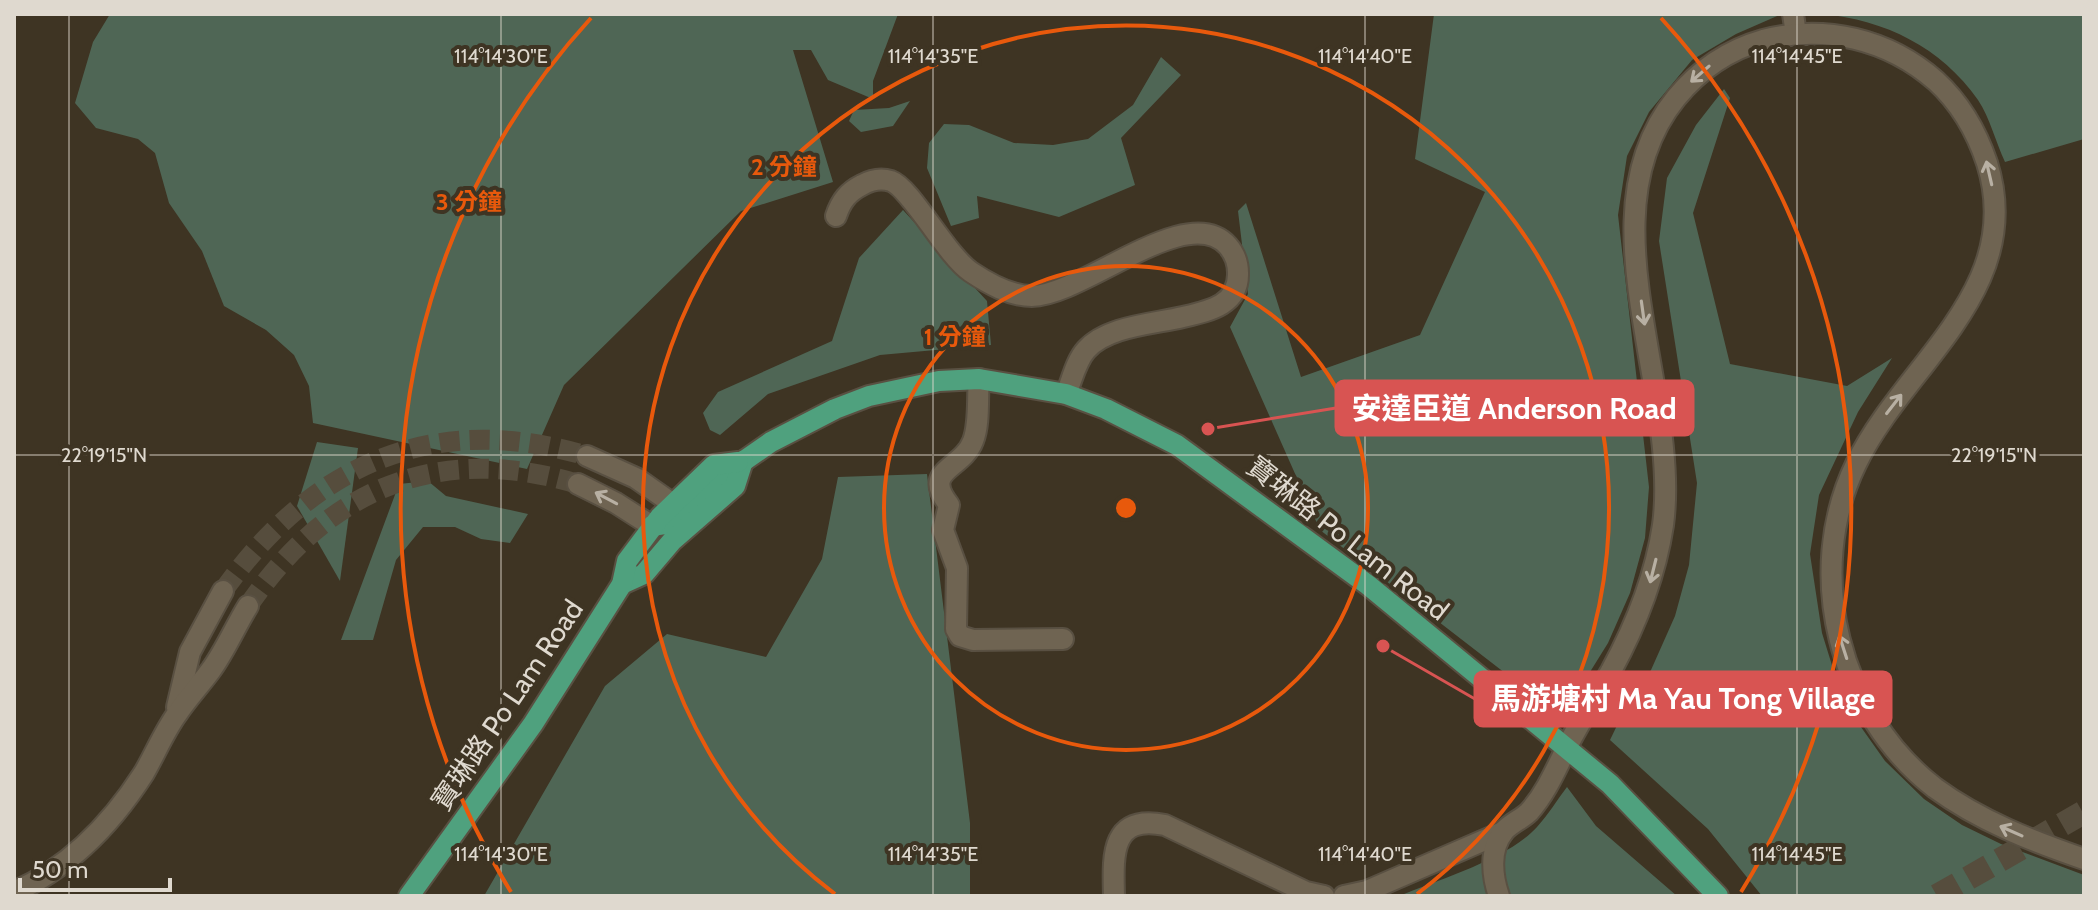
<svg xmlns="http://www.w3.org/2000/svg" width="2098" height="910" font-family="Cabin,'Noto Sans TC',sans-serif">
  <rect width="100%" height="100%" fill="#3e3423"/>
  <!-- green -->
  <g fill="#4f6655">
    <polygon points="110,14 898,14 873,81 873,99 828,80 811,50 793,50 833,182 741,211 564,385 527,469 313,423 309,386 294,355 266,330 224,306 202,251 169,203 155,153 138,139 96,128 75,103 93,42"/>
    <polygon points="1434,14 1782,14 1736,34 1692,60 1649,112 1627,156 1618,215 1649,487 1645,538 1630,593 1608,643 1562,717 1320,530 1230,327 1248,294 1238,211 1246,203 1301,377 1420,335 1485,192 1415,159"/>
    <path d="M1822,14h262v125l-79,23c-9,-19 -15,-44 -27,-62 -37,-53 -93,-80 -156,-86z"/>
    <polygon points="1161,57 1181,75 1121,138 1135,185 1059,217 977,196 979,218 951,226 927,168 929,143 944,124 969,125 1014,143 1053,145 1088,139 1133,105"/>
    <polygon points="1724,89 1730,98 1693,213 1730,364 1847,386 1892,358 1858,412 1819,495 1810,554 1822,633 1835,675 1856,720 1885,761 1924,799 1962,825 2001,844 2084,875 2084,896 1762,896 1708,829 1610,740 1624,711 1651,670 1675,616 1689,565 1697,483 1659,241 1667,178 1696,125"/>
    <polygon points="910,101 893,126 861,132 849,121 854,110 889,108"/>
    <polygon points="903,210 987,301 991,345 880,355 768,394 720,435 710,430 703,413 718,392 832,341 859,258"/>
    <polygon points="317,442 358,448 340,581 297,506"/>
    <polygon points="927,474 970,823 970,896 484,896 605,686 667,634 766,657 822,559 838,477"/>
    <polygon points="428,481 446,496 528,514 510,543 481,539 455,527 423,527 396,560 373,640 341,640 399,484"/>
    <path d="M1567,787l29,39 81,70h-278c41,-17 109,-37 138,-69 11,-12 20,-27 30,-40z"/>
  </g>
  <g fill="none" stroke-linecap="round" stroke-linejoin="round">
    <!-- secondary-tunnel -->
    <g stroke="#564d3d" stroke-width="20" stroke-dasharray="20 10" stroke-linecap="butt">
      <path d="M223,591c90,-127 211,-181 364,-135"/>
      <path d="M248,606c81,-118 190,-164 330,-122"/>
    </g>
    <!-- highway-tunnel -->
    <polyline stroke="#564d3d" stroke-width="24" stroke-dasharray="24 12" stroke-linecap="butt" points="1937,896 2084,812"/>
    <!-- street casing -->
    <g stroke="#595042" stroke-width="24">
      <g id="street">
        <polyline points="1793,14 1796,34"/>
        <path d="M836,216c5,-15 12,-24 26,-31 9,-5 19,-7 29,-4 20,7 54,73 80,91 18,12 39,24 61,24 52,-1 156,-96 196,-50 7,8 10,17 10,27 1,32 -29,38 -55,44 -29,7 -76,9 -97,33 -10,11 -14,30 -20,44"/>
        <path d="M979,379c-2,19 1,44 -6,62 -11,29 -52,28 -24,64l-6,25 14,38 -1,61 4,7 13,4 90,-1"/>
        <path d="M1114,896c-1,-40 -4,-82 51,-71l141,67 18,4"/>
        <polyline points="1344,896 1367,891 1503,832"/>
        <path d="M1499,896c-7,-20 -10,-47 5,-65 7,-8 18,-12 25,-19 17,-19 27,-43 38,-65"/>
      </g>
    </g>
    <!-- secondary casing -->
    <g stroke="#595042" stroke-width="24">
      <g id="secondary">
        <polyline points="587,456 636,478 687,514"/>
        <polyline points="578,484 616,503 652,526"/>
        <polyline points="177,707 190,652 223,591"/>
        <path d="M1567,747c13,-26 29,-50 44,-76 25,-46 44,-93 52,-146 18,-135 -82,-310 13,-427 23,-28 52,-48 87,-58 62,-16 125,-1 173,41 24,22 41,52 51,82 40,127 -83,201 -131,301 -53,109 -17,250 79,324 45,33 97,53 149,71"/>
        <path d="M14,892c55,-24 98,-69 130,-119 11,-19 20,-41 33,-59 10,-15 23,-29 34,-44 14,-19 24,-43 37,-64"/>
      </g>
    </g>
    <!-- primary casing -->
    <g stroke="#595042" stroke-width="24">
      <g id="primary">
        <polyline points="652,526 671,523 686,513 725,474 771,442 835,409 869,396 939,381 979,379 1066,394 1106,409 1177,445 1368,585 1610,784 1718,896"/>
        <polyline points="622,584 644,574 672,541 735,486 743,461"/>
        <polyline points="409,896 533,724 622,584 627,561 660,517 714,465 738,462"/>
      </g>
    </g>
    <!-- street -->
    <use href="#street" stroke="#6f6452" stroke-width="20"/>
    <!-- secondary -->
    <use href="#secondary" stroke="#6f6452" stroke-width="20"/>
    <!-- primary -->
    <use href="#primary" stroke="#4fa17e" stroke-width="20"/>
  </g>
  <!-- one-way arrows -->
  <defs><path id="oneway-shaft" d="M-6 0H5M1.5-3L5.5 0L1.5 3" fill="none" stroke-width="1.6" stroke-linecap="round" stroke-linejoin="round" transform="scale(2)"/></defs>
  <g stroke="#b8b0a3">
    <use href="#oneway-shaft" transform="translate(1700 74) rotate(139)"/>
    <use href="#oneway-shaft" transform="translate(1989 173) rotate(-103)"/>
    <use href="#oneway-shaft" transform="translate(1643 313) rotate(82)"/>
    <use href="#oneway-shaft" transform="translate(1894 404) rotate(-52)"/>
    <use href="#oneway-shaft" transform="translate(606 498) rotate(-152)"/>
    <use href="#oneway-shaft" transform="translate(1653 571) rotate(104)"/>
    <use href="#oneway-shaft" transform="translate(1843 647) rotate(-108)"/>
    <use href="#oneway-shaft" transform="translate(2011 831) rotate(-156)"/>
  </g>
  <!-- ticks -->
  <path fill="none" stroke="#dfd9cf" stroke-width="2" stroke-opacity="0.45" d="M69,14v882M501,14v882M933,14v882M1365,14v882M1797,14v882M14,455h2070"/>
  <!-- distance rings -->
  <g fill="none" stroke="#e8590c" stroke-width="4">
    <circle cx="1126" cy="508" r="242"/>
    <path d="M835 894A483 483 0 1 1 1417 894"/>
    <path d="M511 892A725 725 0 0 1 591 18M1661 18A725 725 0 0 1 1741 892"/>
  </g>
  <g text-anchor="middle" stroke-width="8" stroke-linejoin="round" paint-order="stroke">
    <!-- street labels -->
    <g font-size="28" fill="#dfd9cf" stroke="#3e3423">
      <text transform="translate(1348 538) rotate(38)" y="10">寶琳路 Po Lam Road</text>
      <text transform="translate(507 705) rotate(-56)" y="10">寶琳路 Po Lam Road</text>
    </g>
  </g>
  <g font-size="20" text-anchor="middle" fill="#dfd9cf" stroke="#3e3423" stroke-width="8" stroke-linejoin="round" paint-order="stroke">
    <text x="501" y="63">114°14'30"E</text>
    <text x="933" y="63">114°14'35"E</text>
    <text x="1365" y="63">114°14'40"E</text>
    <text x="1797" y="63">114°14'45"E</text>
    <text x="104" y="462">22°19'15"N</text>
    <text x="1994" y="462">22°19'15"N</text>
    <text x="501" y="861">114°14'30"E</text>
    <text x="933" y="861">114°14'35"E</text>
    <text x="1365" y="861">114°14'40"E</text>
    <text x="1797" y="861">114°14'45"E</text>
  </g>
  <circle cx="1126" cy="508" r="12" fill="#e8590c" stroke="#3e3423" stroke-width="4"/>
  <g font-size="24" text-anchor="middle" font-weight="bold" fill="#e8590c" stroke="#3e3423" stroke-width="8" stroke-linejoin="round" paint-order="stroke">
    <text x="784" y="175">2 分鐘</text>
    <text x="469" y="210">3 分鐘</text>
    <text x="955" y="345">1 分鐘</text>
  </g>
  <!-- callouts -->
  <path fill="none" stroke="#d85452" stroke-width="3" d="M1208 429L1336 408M1383 646L1475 699"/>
  <g fill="#d85452" stroke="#3e3423" stroke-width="3">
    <circle cx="1208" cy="429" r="8"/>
    <circle cx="1383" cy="646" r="8"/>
  </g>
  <g fill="#d85452" stroke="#d85452" stroke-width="3">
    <rect x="1336" y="381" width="357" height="54" rx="8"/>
    <rect x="1475" y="672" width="416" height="54" rx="8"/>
  </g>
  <g font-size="30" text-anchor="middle" font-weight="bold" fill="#fff">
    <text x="1514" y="419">安達臣道 Anderson Road</text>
    <text x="1683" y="709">馬游塘村 Ma Yau Tong Village</text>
  </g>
  <!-- border -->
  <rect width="2098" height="910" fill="none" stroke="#dfd9cf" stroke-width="32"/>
  <!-- scale -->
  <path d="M20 878v12h150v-12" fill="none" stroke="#dfd9cf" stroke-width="4"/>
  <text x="32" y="878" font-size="24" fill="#dfd9cf" stroke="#3e3423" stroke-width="6" paint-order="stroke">50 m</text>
</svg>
